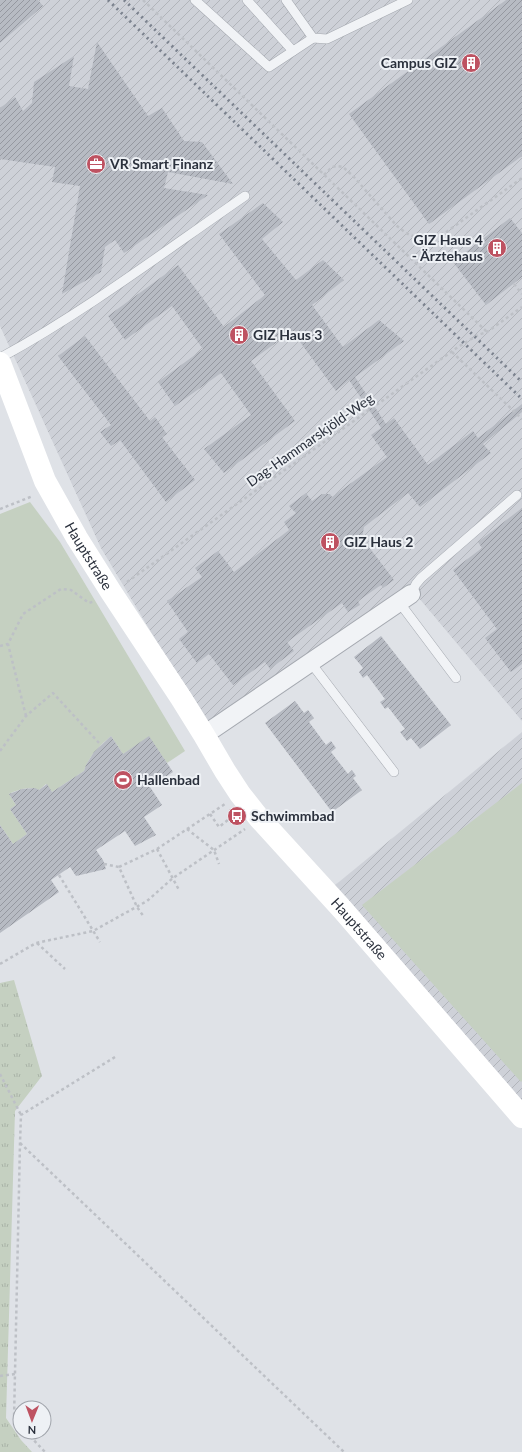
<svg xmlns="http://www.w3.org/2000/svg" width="522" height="1452" font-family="Lato,sans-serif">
  <defs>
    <pattern id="industrial-furrows" width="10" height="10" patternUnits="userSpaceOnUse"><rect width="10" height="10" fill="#ced1d8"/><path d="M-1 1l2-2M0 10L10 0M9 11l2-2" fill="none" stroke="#b1b4ba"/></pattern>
    <pattern id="park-tufts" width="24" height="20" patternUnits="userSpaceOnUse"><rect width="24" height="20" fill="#c5d0c1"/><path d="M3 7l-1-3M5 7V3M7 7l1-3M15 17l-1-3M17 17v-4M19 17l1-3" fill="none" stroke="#a9b3a7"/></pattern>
    <pattern id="building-hatch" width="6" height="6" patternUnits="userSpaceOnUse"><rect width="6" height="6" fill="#b7bbc3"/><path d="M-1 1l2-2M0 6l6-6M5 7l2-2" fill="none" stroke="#9598a0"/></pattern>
  </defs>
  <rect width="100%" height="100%" fill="#dfe2e7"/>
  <!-- industrial -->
  <g fill="url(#industrial-furrows)">
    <polygon points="0,0 522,0 522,721 418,597 214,738 101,548 0,326"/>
    <polygon points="522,732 522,1102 334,886"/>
  </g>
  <!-- grass -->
  <g fill="#c5d0c1">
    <path d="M30,502l30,40 125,209 -18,12 -18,-26 -26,17 -12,-18c-12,10 -22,20 -27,35l-32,21 -6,-8 -7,6c-10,-4 -21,-1 -30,4l7,11 -6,4 17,25 -14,10 -13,-19v-311z"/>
    <polygon points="522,783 522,1081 521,1082 362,905"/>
  </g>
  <!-- park -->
  <polygon fill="url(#park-tufts)" points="14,980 42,1076 15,1111 6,1418 21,1440 32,1452 0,1452 0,983"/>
  <!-- building -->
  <g fill="url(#building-hatch)">
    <polygon points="0,0 38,0 43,6 0,43"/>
    <polygon points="506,0 522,0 522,156 429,224 349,114"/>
    <polygon points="97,42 148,116 162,108 184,141 202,142 233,184 168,172 164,188 208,195 124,253 115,240 105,247 101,272 62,294 80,186 52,182 55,167 0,159 0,108 15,97 23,111 32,103 34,82 74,56 69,86 88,89"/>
    <polygon points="263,203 283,222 262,239 296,280 323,260 344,280 312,305 343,347 379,320 404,341 355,377 386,424 394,418 428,465 473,431 478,438 522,404 522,412 483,444 491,453 420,507 408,493 364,527 362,538 394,580 383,588 381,585 358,601 360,605 348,612 342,603 287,642 294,651 270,669 265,662 233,685 209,654 197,663 179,639 188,632 167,601 202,577 195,568 218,551 234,572 289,530 284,522 296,513 289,506 306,493 312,501 322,494 330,494 332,497 387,457 371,435 381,428 349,380 336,391 292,331 251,361 295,421 224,473 204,449 251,415 221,373 175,406 158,382 203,349 172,306 125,340 108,316 178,265 224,327 265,295 219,234"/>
    <polygon points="510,218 522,233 522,277 486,305 453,262"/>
    <polygon points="85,336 150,421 155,417 167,434 162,437 195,480 166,502 120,440 111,446 100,432 111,425 58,356"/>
    <polygon points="522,508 522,664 511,672 485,638 497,629 453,570 482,548 478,542"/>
    <polygon points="381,636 451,725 420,749 411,738 407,741 400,732 405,729 388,707 385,709 380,702 385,699 367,675 363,678 359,672 363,668 354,657"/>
    <polygon points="295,701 304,713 308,710 314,718 309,722 326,745 331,741 336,748 331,752 348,774 352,770 356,776 353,778 362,790 332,812 265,723"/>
    <polygon points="111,736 123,754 149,736 173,772 150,787 162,805 144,817 156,835 135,846 125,831 96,850 103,860 106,869 76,876 70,867 51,880 59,892 0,933 0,825 13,844 27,834 10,809 16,805 9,794 22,789 35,788 39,790 47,784 52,792 84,771 86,765 94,752"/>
  </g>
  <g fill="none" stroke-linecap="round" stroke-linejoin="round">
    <!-- lane casing -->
    <g stroke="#a5a9b0" stroke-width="10">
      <g id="lane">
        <polyline points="195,0 269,67 313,38"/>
        <polyline points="247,0 293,51"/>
        <polyline points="286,0 313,38 327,39 408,0"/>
        <path d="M0,358c86,-47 165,-107 245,-162"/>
        <polyline points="411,594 416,584 421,578 517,495"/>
        <polyline points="399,602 456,678"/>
        <polyline points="311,663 394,772"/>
      </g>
    </g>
    <!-- street casing -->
    <g stroke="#a5a9b0" stroke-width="20">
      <polyline id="street" points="204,735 411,594"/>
    </g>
    <!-- path -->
    <g stroke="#bdc0c6" stroke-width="2.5" stroke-dasharray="3 3" stroke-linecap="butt">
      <polyline points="143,0 487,332"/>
      <polyline points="324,175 332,167 337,166 343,167 353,176 397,226 406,233 417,238 428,238 445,233 522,178"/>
      <polyline points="514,284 522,294"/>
      <polyline points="452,352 522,419"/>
      <polyline points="0,509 33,496"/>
      <polyline points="127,582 458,347 478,335 487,332 522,307"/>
      <polyline points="0,646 8,644"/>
      <polyline points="26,716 8,644 23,614 61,589 71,590 89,603 95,601"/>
      <polyline points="0,751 26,716 53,693 100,744"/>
      <polyline points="210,814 219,827 233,816"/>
      <polyline points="187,829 214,850 219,864"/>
      <polyline points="157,849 179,890"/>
      <polyline points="104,864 119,867 137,907 144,917"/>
      <polyline points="119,867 157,849 225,804"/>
      <polyline points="59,875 100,942"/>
      <polyline points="37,943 65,969"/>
      <polyline points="0,964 36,943 93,931 147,901 173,878 245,829"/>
      <polyline points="0,1074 21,1115"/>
      <polyline points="20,1143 344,1452"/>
      <polyline points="0,1376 15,1374"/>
      <polyline points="20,1425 14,1419 20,1143 21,1115 115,1057"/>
      <polyline points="26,1432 45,1452"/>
    </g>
    <!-- lane -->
    <use href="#lane" stroke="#f1f3f6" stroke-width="9"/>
    <!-- street -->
    <use href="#street" stroke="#f1f3f6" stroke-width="18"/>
    <!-- secondary -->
    <path stroke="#fff" stroke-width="22" id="s1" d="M0,363l45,118 32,57 34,54 70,106 23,37 21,36 15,23 19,24 83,91 180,208"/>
    <!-- rail -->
    <g stroke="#7b828e" stroke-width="3" stroke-dasharray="2 4" stroke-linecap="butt">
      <polyline points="108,0 522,399"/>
      <polyline points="124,0 522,382"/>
    </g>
  </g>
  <!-- icons -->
  <defs>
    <g id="building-disc" transform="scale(1)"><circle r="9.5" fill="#be5261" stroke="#eef1f5"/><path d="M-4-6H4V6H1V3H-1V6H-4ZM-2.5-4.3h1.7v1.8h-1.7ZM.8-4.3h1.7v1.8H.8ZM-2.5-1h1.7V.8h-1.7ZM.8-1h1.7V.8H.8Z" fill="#fff"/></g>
    <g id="office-disc" transform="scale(1)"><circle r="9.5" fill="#be5261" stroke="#eef1f5"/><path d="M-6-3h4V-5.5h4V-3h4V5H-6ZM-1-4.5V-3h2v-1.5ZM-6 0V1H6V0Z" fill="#fff"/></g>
    <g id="stadium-disc" transform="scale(1)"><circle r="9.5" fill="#be5261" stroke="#eef1f5"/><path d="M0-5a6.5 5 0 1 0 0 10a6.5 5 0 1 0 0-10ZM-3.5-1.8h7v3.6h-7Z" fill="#fff"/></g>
    <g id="bus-disc" transform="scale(1)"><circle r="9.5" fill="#be5261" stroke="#eef1f5"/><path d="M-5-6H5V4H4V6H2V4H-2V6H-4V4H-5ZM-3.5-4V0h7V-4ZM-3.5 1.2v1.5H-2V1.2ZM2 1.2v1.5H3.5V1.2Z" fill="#fff"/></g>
  </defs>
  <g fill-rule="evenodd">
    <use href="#building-disc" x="471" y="63"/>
    <use href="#office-disc" x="96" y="164"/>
    <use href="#building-disc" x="497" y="248"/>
    <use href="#building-disc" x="239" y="335"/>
    <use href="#building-disc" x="330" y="542"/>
    <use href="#stadium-disc" x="123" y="780"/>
    <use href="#bus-disc" x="237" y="816"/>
  </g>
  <g text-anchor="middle" stroke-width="4" stroke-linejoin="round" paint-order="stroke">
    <!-- poi labels -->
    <g font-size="14" font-weight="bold" fill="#2a303c" stroke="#eef1f5" text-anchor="start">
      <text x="457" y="68" text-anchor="end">Campus GIZ</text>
      <text x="110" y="169">VR Smart Finanz</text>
      <text x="483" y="245" text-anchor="end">GIZ Haus 4<tspan x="483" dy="16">- Ärztehaus</tspan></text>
      <text x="253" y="340">GIZ Haus 3</text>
      <text x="344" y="547">GIZ Haus 2</text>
      <text x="137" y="785">Hallenbad</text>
      <text x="251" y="821">Schwimmbad</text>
    </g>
    <!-- street labels -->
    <g font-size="14" fill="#2a303c" stroke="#eef1f5">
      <text transform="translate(310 440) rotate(-35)" y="5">Dag-Hammarskjöld-Weg</text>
      <text dy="5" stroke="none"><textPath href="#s1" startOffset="213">Hauptstraße</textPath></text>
      <text dy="5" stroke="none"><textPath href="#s1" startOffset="675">Hauptstraße</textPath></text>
    </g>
  </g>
  <!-- north arrow -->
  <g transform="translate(32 1420) rotate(181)"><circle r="19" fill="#eef1f5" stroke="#a0a4ab"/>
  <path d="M0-3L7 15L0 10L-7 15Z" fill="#be5261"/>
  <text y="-6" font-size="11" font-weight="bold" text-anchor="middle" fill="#2a303c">N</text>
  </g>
</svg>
